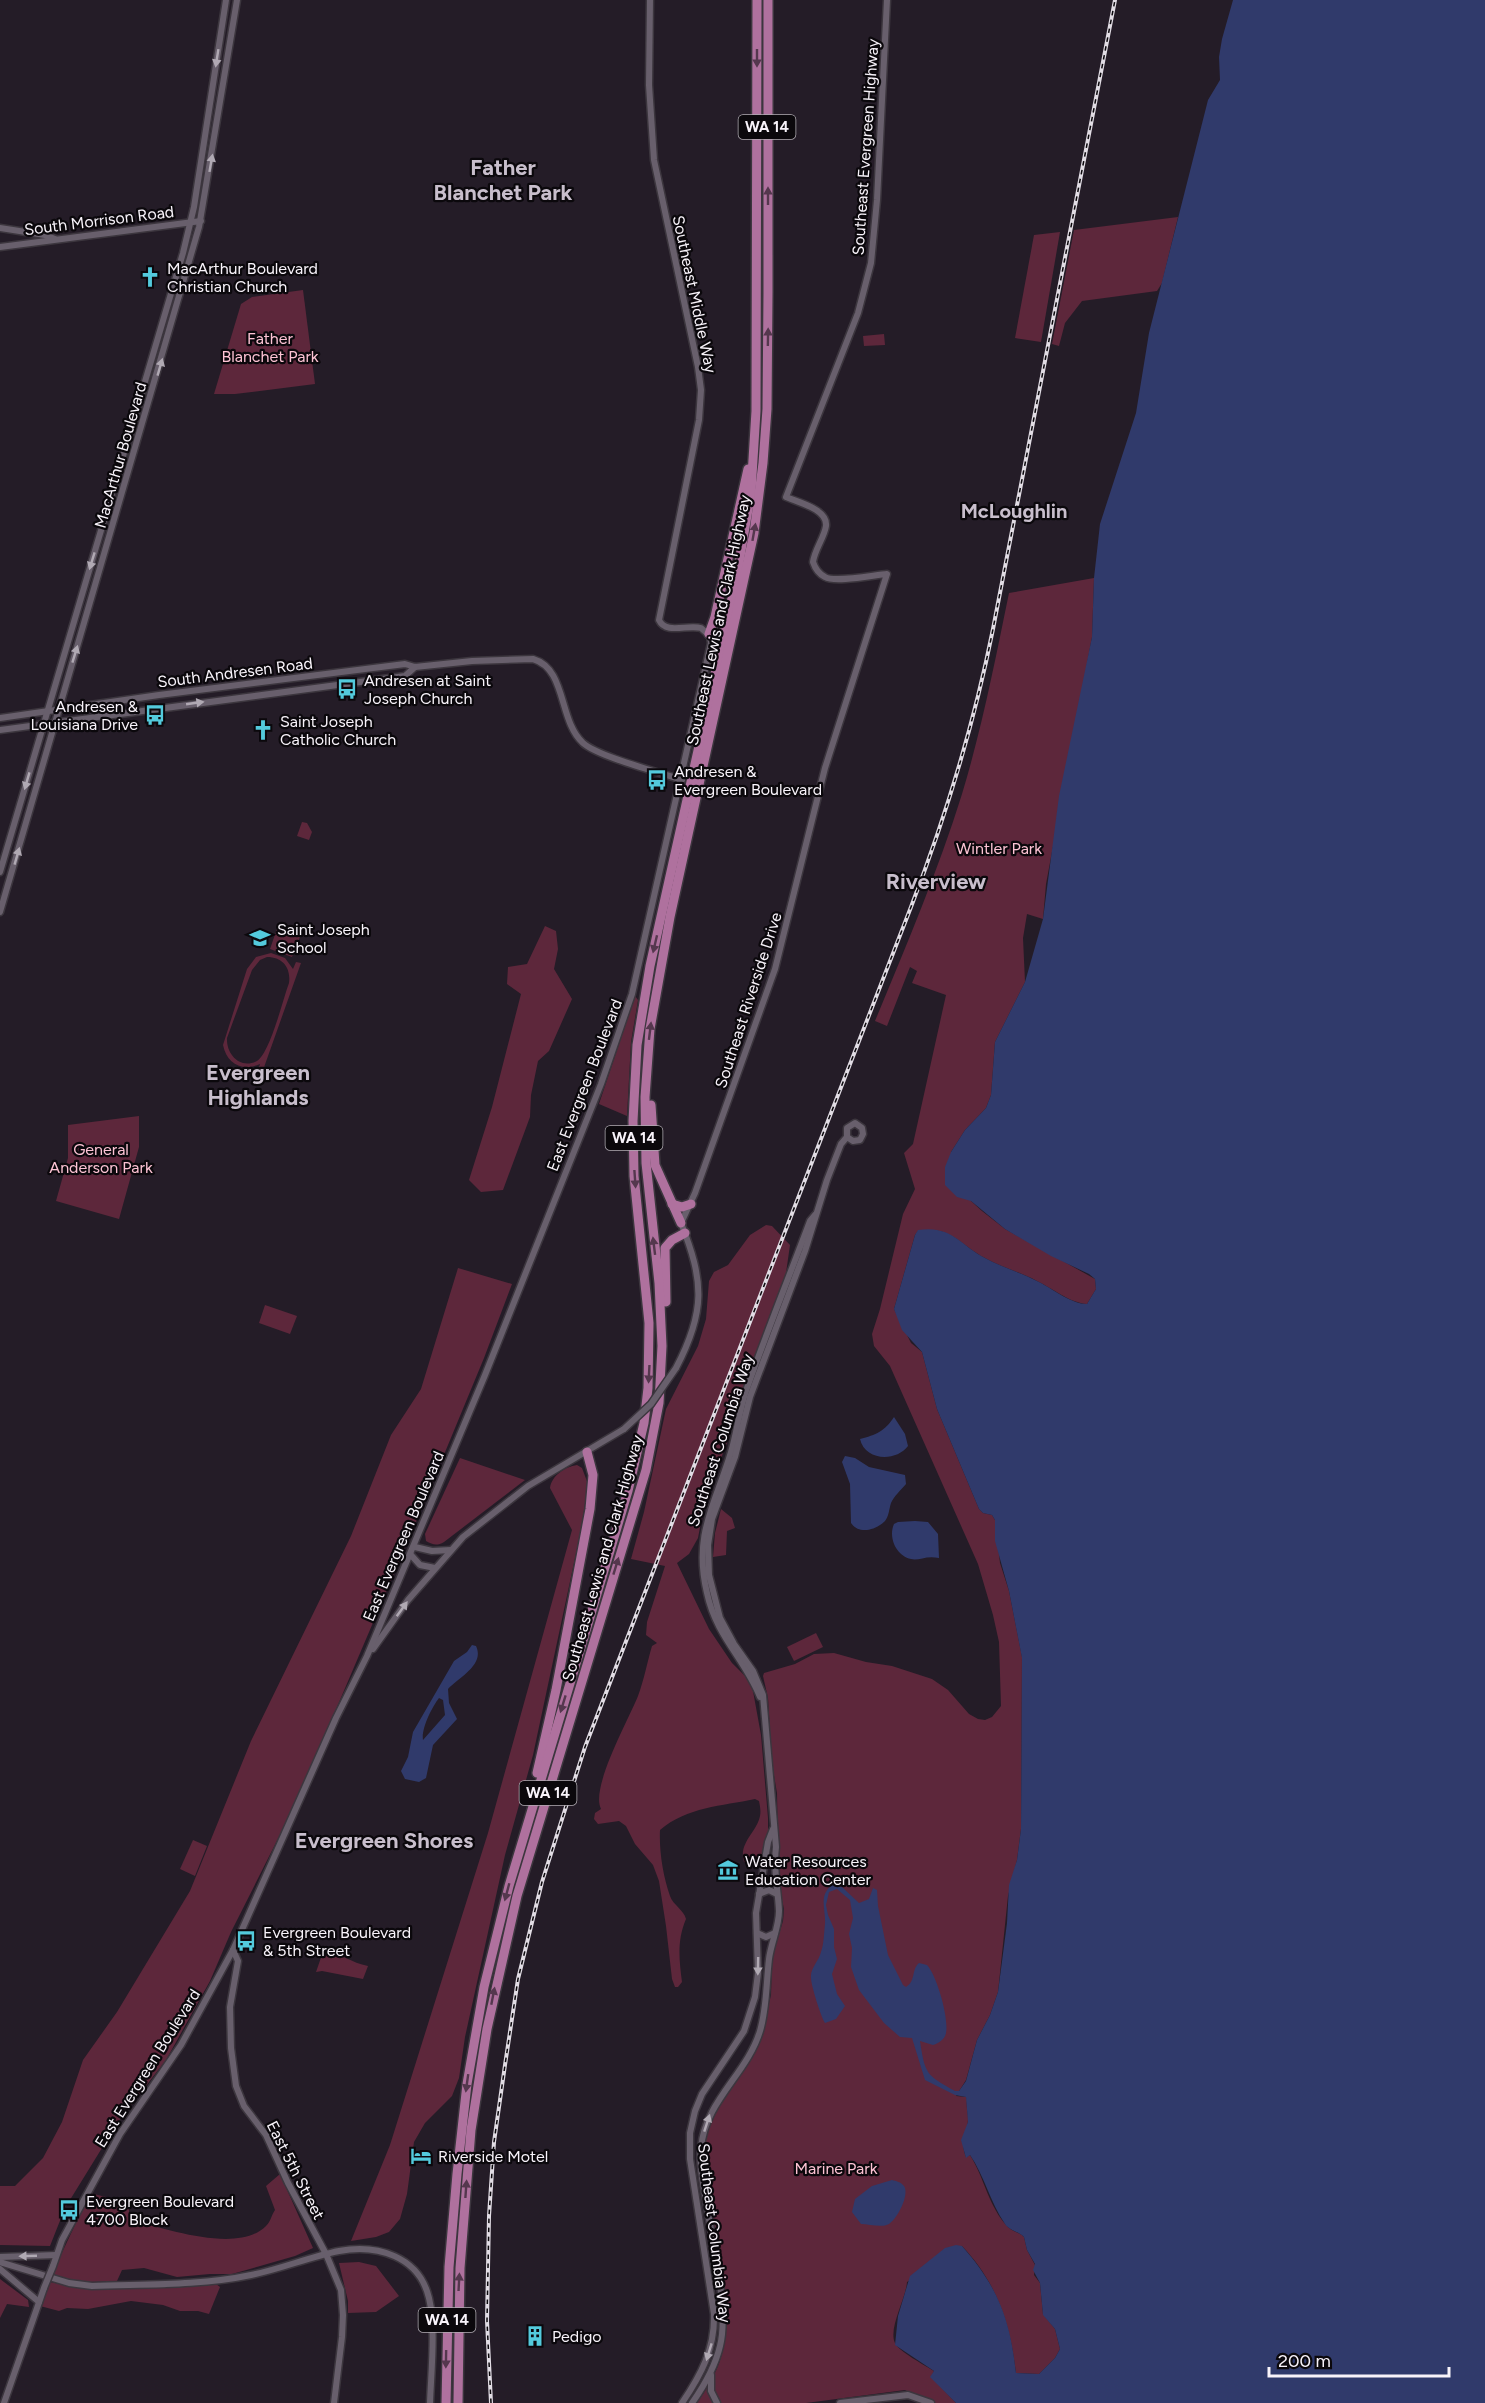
<svg xmlns="http://www.w3.org/2000/svg" width="1485" height="2403" font-family="Figtree,sans-serif">
  <rect width="100%" height="100%" fill="#241c27"/>
  <!-- green -->
  <g fill="#5d273b" fill-rule="evenodd">
    <polygon points="1178,217 1162,283 1157,291 1082,301 1065,323 1059,346 1052,344 1074,230"/>
    <polygon points="1060,232 1041,342 1015,338 1034,235"/>
    <polygon points="303,290 315,384 235,394 214,394 241,304 252,297"/>
    <polygon points="884,334 885,345 864,346 863,336"/>
    <path d="M1094,578l-2,59 -46,247 -3,35 -16,-5 -4,24 2,44 -30,60 -4,53 -5,13 -21,22 -14,22 20,49 11,10 23,18 90,50 1,10 -9,15c-17,-1 -35,-16 -50,-23 -17,-9 -36,-14 -52,-23 -25,-13 -34,-33 -67,-27l-3,4 -21,74 17,34 11,9 15,57 42,100 4,4 9,2 3,5 5,43 9,28 13,66 -1,172 -4,31 -9,36 -10,96 -8,23 -13,25 -11,40 -10,16 10,1 1,3c-1,7 1,12 1,19 0,15 -9,21 -2,38l4,-2c14,22 19,53 38,72 5,5 11,5 16,10l3,13 8,15 -1,10 6,8 3,31 12,15 5,20 -5,9 -16,16 -23,-1c-6,-50 -19,-90 -54,-127l-55,36c-1,17 -19,46 -12,61 3,8 31,23 39,28l-3,6 25,26h-26l-25,-13 -99,13h-109c21,-30 30,-52 29,-89l-18,-128 -3,-44 2,-13 8,-19 47,-78 9,-37 1,-38 11,-36 1,-12 -8,-35 2,-24 -1,-57 -5,-29 -4,-66 -5,-22 1,-3 31,-9 19,-10 20,-1 32,9 26,4 40,13 16,11 21,24 9,5 7,1 7,-3 9,-11 -2,-64 -6,-27 -15,-51 -88,-198 -16,-20 -2,-12 8,-25 23,-95 12,-25 -11,-36 9,-9 33,-149 -34,-12 5,-12 -7,-4 -23,59 -12,-5c31,-75 63,-150 87,-227 20,-66 33,-133 47,-201z"/>
    <polygon points="302,822 307,823 312,832 309,840 297,836"/>
    <polygon points="279,923 302,932 292,957 270,949"/>
    <polygon points="545,926 556,931 558,949 554,969 572,999 549,1051 538,1061 531,1095 530,1117 503,1190 481,1192 469,1180 492,1107 521,994 507,984 508,967 527,964"/>
    <path d="M271,953l14,5 8,11 3,-7 5,1 -39,110 -4,-2 2,-7c-18,8 -33,0 -37,-19l24,-76 9,-12zM267,957c16,0 24,11 22,26 -6,16 -19,70 -32,78 -17,9 -31,-7 -30,-23l25,-68 8,-10z"/>
    <polygon points="635,996 638,1000 631,1042 627,1116 599,1104"/>
    <polygon points="139,1116 139,1147 119,1219 56,1201 68,1158 68,1125"/>
    <path d="M766,1225l6,1 18,19 -5,35 -42,109 -15,51 -23,61 -7,37 -9,16 -12,9 32,66 23,34 16,16 5,12 8,44 7,83v18l-7,21 -11,6 -6,-1c-6,-19 13,-30 16,-46 1,-5 0,-10 -1,-15l-4,-2c-33,7 -68,8 -95,31 -1,21 3,46 10,66 3,9 14,14 16,23 -9,21 -7,40 -4,63l-4,5h-3l-3,-8 -6,-53 -7,-45 -6,-16 -18,-21 -9,-18 -7,-5 -21,3 -4,-5 1,-6 6,-4c-11,-21 28,-90 37,-113 6,-16 9,-33 14,-50l5,-3 -11,-8 1,-13 18,-56 -34,-7 13,-47 22,-103 32,-63 8,-27 3,-38 5,-9 14,-7 22,-30z"/>
    <polygon points="458,1268 512,1284 484,1358 419,1515 296,1803 231,1932 210,1981 166,2060 118,2122 65,2208 50,2246 0,2245 0,2186 15,2186 43,2158 62,2122 83,2060 117,2012 190,1891 251,1741 351,1536 391,1435 421,1389"/>
    <polygon points="265,1305 297,1316 290,1334 259,1323"/>
    <path d="M460,1458l65,22 -81,62c-7,4 -11,3 -18,-1l-1,-7z"/>
    <path d="M577,1465l5,3 6,16 -7,46 -48,225 -28,100 -40,182 -6,41 -7,18 -27,27 -11,19 -7,52 -7,25 -11,13 -13,5 -25,4 39,-96 98,-312 84,-303 -22,-42c2,-13 15,-21 27,-23z"/>
    <polygon points="721,1509 732,1518 735,1528 727,1531 726,1555 713,1557 715,1533"/>
    <polygon points="816,1633 823,1647 794,1661 787,1647"/>
    <polygon points="193,1840 207,1846 195,1876 180,1869"/>
    <path d="M324,1949c15,4 28,14 44,17l-5,13 -41,-8 -6,1z"/>
    <path d="M280,2174l33,74 -18,8 -63,18h-22l-33,3 -33,-9 -22,2 -5,11 -30,1 -36,-6 39,-83 39,10v11l5,7c34,8 104,33 132,5 4,-3 6,-12 9,-16l-9,-24z"/>
    <polygon points="359,2262 376,2266 399,2296 376,2312 348,2313 348,2301 339,2263"/>
    <polygon points="0,2279 28,2300 29,2307 7,2304 0,2318"/>
    <polygon points="50,2282 82,2288 110,2289 216,2284 220,2287 209,2314 198,2311 180,2311 163,2305 131,2301 88,2309 67,2308 59,2311 40,2306"/>
  </g>
  <!-- water -->
  <g fill="#303a6b" fill-rule="evenodd">
    <path d="M1233,0h252v2403h-529l-26,-26 4,-6 -39,-26 3,-29 12,-40 35,-28 11,-3 6,1c36,41 48,73 54,127l23,1 16,-16 5,-9 -5,-20 -12,-14 -3,-32 -7,-13 2,-6 -8,-14 -3,-13c-6,-6 -14,-6 -19,-13 -15,-22 -21,-49 -35,-69l-4,3 -5,-18 7,-18 -2,-25 -11,-2 -30,-15 -13,-42 -12,-1 -16,-14 -25,-33 -8,-23 1,-19 -3,-14 4,-16 -3,-18 -13,-11 -8,3 -3,13 2,10 6,14v18l3,12 -5,15 5,20 8,12 -9,13 -11,4c-4,-6 -14,-38 -14,-45 -1,-10 8,-17 10,-26 3,-8 3,-20 4,-28 1,-15 -7,-28 7,-39l10,2 17,16 10,-4 4,-11 4,2 1,16 10,49 15,30 3,2c10,-6 5,-17 13,-24l8,2c10,11 22,53 19,68 -1,6 -7,10 -13,12l-13,-4c5,33 6,34 35,50h4l7,-10 11,-41 13,-25 8,-23 9,-69 2,-38 8,-25 4,-31 1,-171 -13,-67 -14,-50v-21l-3,-5 -9,-2 -4,-4 -42,-100 -15,-57 -20,-22 -8,-21 21,-74 3,-5c34,-5 42,15 67,28 18,10 38,15 56,25 13,7 31,21 46,21l9,-15 -1,-10 -6,-5 -38,-18 -46,-27 -34,-28 -14,-4 -12,-12v-18l6,-15 14,-22 21,-22 5,-13 4,-53 30,-60 18,-63 16,-123 33,-159 2,-59 6,-54 36,-111 13,-80 59,-233 12,-20 -1,-23 3,-18z"/>
    <path d="M894,1417l11,17 3,12c-12,16 -43,15 -48,-7 16,-4 25,-8 34,-22z"/>
    <path d="M845,1456l10,2 14,9 36,8 1,9c-5,6 -12,12 -15,19 -2,6 -2,13 -6,18 -9,9 -26,14 -34,2l-1,-39 -8,-22z"/>
    <path d="M915,1521l13,1 10,12 1,24c-13,-3 -20,3 -28,1 -15,-3 -23,-22 -17,-35l4,-2z"/>
    <path d="M472,1645l4,1c9,19 -17,31 -28,43l1,14 8,16 -24,26 -7,33 -7,4 -14,-3 -4,-8 7,-14 5,-25 41,-71 13,-9zM439,1698l4,2 2,15 -22,25c-2,-11 9,-33 16,-42z"/>
    <path d="M892,2180c4,1 9,2 12,6 6,9 -7,33 -15,38 -7,4 -20,0 -28,0l-9,-12 3,-13 17,-13z"/>
  </g>
  <g fill="none" stroke-linecap="round" stroke-linejoin="round">
    <!-- minor casing -->
    <g stroke="#3c363e" stroke-width="9">
      <g id="minor">
        <polyline points="0,228 45,235 55,239"/>
        <polyline points="0,247 201,221"/>
        <path d="M0,718l159,-23 246,-31 10,3 57,-6 61,-2c34,10 25,61 50,84 16,14 76,29 99,37"/>
        <polyline points="0,730 405,676 415,667"/>
        <polyline points="0,872 183,253 194,207 226,0"/>
        <polyline points="0,912 199,227 237,0"/>
        <path d="M676,1368c30,-57 28,-87 5,-145l14,-30 80,-224 50,-201 62,-194c-13,1 -52,9 -62,3 -6,-3 -10,-9 -12,-15 2,-13 11,-24 13,-36 2,-17 -29,-24 -40,-29l72,-184 13,-50 6,-63 10,-200"/>
        <polyline points="415,1547 432,1551 451,1550"/>
        <polyline points="411,1555 420,1565 435,1568"/>
        <polyline points="373,1649 408,1600 463,1537 528,1486 624,1429"/>
        <path d="M760,1697c-15,-38 -44,-61 -53,-104 -14,-58 8,-88 24,-141 6,-20 8,-41 15,-61 20,-57 43,-114 64,-170l5,-6"/>
        <polyline points="759,1894 769,1890 777,1894"/>
        <polyline points="757,1933 766,1937 775,1933"/>
        <polyline points="233,1950 238,1961 230,2007 231,2048 236,2086 244,2106 266,2135 288,2183 326,2254 341,2290 343,2315 342,2337 334,2403"/>
        <polyline points="0,2257 56,2255"/>
        <path d="M0,2262l69,21 23,3c52,-2 107,0 159,-11 30,-6 58,-18 88,-24 38,-7 80,5 90,47 7,29 2,75 1,105"/>
        <path d="M53,2266l9,-26 58,-106 61,-89 52,-95 103,-232 31,-62 118,-281 116,-291 31,-90 79,-351 -1,-7 -9,-8c-13,-4 -35,7 -42,-8l40,-200 2,-30 -3,-23 -44,-207 -5,-75 1,-85"/>
        <polyline points="0,2269 39,2302"/>
        <polyline points="711,2375 711,2391 717,2403"/>
        <polyline points="4,2403 44,2288"/>
        <path d="M682,2403c19,-28 33,-54 32,-89l-24,-155v-26l5,-22 7,-17 42,-63 11,-34 3,-24 -2,-60 12,-71 5,-13"/>
        <path d="M692,2403c12,-17 23,-36 28,-57 9,-35 -7,-102 -13,-139 -3,-19 -8,-40 -6,-59 4,-47 46,-74 59,-117 7,-24 6,-47 9,-72 2,-16 10,-32 10,-48 -1,-22 -6,-42 -3,-64l-13,-152 -10,-24 -19,-27 -14,-26 -11,-43 -1,-30 4,-26 23,-62 15,-60 55,-146 22,-71 14,-36 6,-7v-9l8,-5 7,5 1,6 -3,6 -7,1 -6,-4"/>
        <polyline points="840,2403 908,2395 931,2403"/>
      </g>
    </g>
    <!-- highway casing -->
    <g stroke="#3c363e" stroke-width="12">
      <g id="highway">
        <polyline points="709,634 715,617 748,469"/>
        <polyline points="651,1105 655,1165 681,1223"/>
        <polyline points="672,1204 682,1207 691,1204"/>
        <polyline points="666,1302 665,1248 672,1240 685,1233"/>
        <polyline points="537,1773 556,1690 590,1509 593,1475 587,1452"/>
        <polyline points="446,2403 449,2267 457,2174 467,2084 484,1987 509,1886 628,1491 644,1423 648,1388 649,1323 634,1176 633,1121 637,1045 650,966 736,580 751,492 756,411 757,0"/>
        <polyline points="458,2403 460,2268 471,2130 487,2029 517,1896 646,1470 659,1403 662,1346 659,1283 646,1163 645,1097 650,1029 670,917 754,533 763,463 767,409 768,293 768,0"/>
      </g>
    </g>
    <!-- minor -->
    <use href="#minor" stroke="#685f6c" stroke-width="6"/>
    <!-- highway -->
    <use href="#highway" stroke="#af719e" stroke-width="9"/>
    <!-- rail casing -->
    <g stroke="#e1dce4" stroke-width="4">
      <path id="rail" d="M491,2403l-4,-82 2,-105 5,-74 11,-77 13,-86 24,-97 43,-135 326,-840c35,-91 63,-183 82,-278l122,-629"/>
    </g>
    <!-- rail -->
    <use href="#rail" stroke="#0b080c" stroke-width="1.5" stroke-dasharray="4.5" stroke-linecap="butt"/>
    <!-- minor-bridge casing -->
    <g stroke="#3c363e" stroke-width="9" stroke-linecap="butt">
      <g id="minor-bridge">
        <polyline points="624,1429 651,1404 676,1368"/>
        <polyline points="44,2288 53,2266"/>
      </g>
    </g>
    <!-- minor-bridge -->
    <use href="#minor-bridge" stroke="#685f6c" stroke-width="6"/>
  </g>
  <!-- one-way arrows -->
  <defs><path id="oneway-solid" d="M-6-.8H1V-3.2L6.5 0L1 3.2V.8H-6Z" transform="scale(1.5)"/></defs>
  <g fill="#b0a9b3">
    <use href="#oneway-solid" transform="translate(217 58) rotate(99)"/>
    <use href="#oneway-solid" transform="translate(211 163) rotate(-80)"/>
    <use href="#oneway-solid" transform="translate(160 367) rotate(-74)"/>
    <use href="#oneway-solid" transform="translate(92 561) rotate(107)"/>
    <use href="#oneway-solid" transform="translate(75 654) rotate(-73)"/>
    <use href="#oneway-solid" transform="translate(195 703) rotate(-8)"/>
    <use href="#oneway-solid" transform="translate(27 781) rotate(106)"/>
    <use href="#oneway-solid" transform="translate(17 856) rotate(-74)"/>
    <use href="#oneway-solid" transform="translate(402 1609) rotate(-54)"/>
    <use href="#oneway-solid" transform="translate(758 1966) rotate(91)"/>
    <use href="#oneway-solid" transform="translate(707 2123) rotate(-72)"/>
    <use href="#oneway-solid" transform="translate(28 2256) rotate(178)"/>
    <use href="#oneway-solid" transform="translate(709 2352) rotate(107)"/>
  </g>
  <g fill="#55374e">
    <use href="#oneway-solid" transform="translate(757 58) rotate(90)"/>
    <use href="#oneway-solid" transform="translate(768 196) rotate(-90)"/>
    <use href="#oneway-solid" transform="translate(768 337) rotate(-89)"/>
    <use href="#oneway-solid" transform="translate(754 532) rotate(-80)"/>
    <use href="#oneway-solid" transform="translate(655 944) rotate(103)"/>
    <use href="#oneway-solid" transform="translate(650 1031) rotate(-83)"/>
    <use href="#oneway-solid" transform="translate(635 1179) rotate(86)"/>
    <use href="#oneway-solid" transform="translate(654 1246) rotate(-97)"/>
    <use href="#oneway-solid" transform="translate(649 1374) rotate(93)"/>
    <use href="#oneway-solid" transform="translate(616 1566) rotate(-73)"/>
    <use href="#oneway-solid" transform="translate(563 1704) rotate(107)"/>
    <use href="#oneway-solid" transform="translate(507 1892) rotate(105)"/>
    <use href="#oneway-solid" transform="translate(493 1996) rotate(-79)"/>
    <use href="#oneway-solid" transform="translate(467 2083) rotate(98)"/>
    <use href="#oneway-solid" transform="translate(466 2189) rotate(-86)"/>
    <use href="#oneway-solid" transform="translate(459 2282) rotate(-87)"/>
    <use href="#oneway-solid" transform="translate(446 2359) rotate(91)"/>
  </g>
  <!-- icons -->
  <defs>
    <g id="church-bare" transform="scale(1.62)"><path d="M-1.2-6h2.4v3.5h3.3v2.4h-3.3V6h-2.4V-.1h-3.3v-2.4h3.3Z" fill="#53cadc" stroke="#0b080c" stroke-width="2.5" paint-order="stroke"/></g>
    <g id="bus-bare" transform="scale(1.62)"><path d="M-5-6H5V4H4V6H2V4H-2V6H-4V4H-5ZM-3.5-4V0h7V-4ZM-3.5 1.2v1.5H-2V1.2ZM2 1.2v1.5H3.5V1.2Z" fill="#53cadc" stroke="#0b080c" stroke-width="2.5" paint-order="stroke"/></g>
    <g id="school-bare" transform="scale(1.62)"><path d="M0-5L7-2L0 1L-7-2ZM-4 1L0 2.5L4 1V4Q0 6-4 4Z" fill="#53cadc" stroke="#0b080c" stroke-width="2.5" paint-order="stroke"/></g>
    <g id="museum-bare" transform="scale(1.62)"><path d="M0-6L6-3V-2H-6V-3ZM-5-1h2V3h-2ZM-1-1h2V3h-2ZM3-1h2V3H3ZM-6 4H6V6H-6Z" fill="#53cadc" stroke="#0b080c" stroke-width="2.5" paint-order="stroke"/></g>
    <g id="hotel-bare" transform="scale(1.62)"><path d="M-6-4.5h1.5V1H6V5H4.5V3h-9V5H-6ZM-4 0a1.8 1.8 0 1 1 3.6 0ZM.5 0V-2.5h3Q6-2.5 6 0Z" fill="#53cadc" stroke="#0b080c" stroke-width="2.5" paint-order="stroke"/></g>
    <g id="building-bare" transform="scale(1.62)"><path d="M-4-6H4V6H1V3H-1V6H-4ZM-2.5-4.3h1.7v1.8h-1.7ZM.8-4.3h1.7v1.8H.8ZM-2.5-1h1.7V.8h-1.7ZM.8-1h1.7V.8H.8Z" fill="#53cadc" stroke="#0b080c" stroke-width="2.5" paint-order="stroke"/></g>
  </defs>
  <g fill-rule="evenodd">
    <use href="#church-bare" x="150" y="277"/>
    <use href="#bus-bare" x="347" y="689"/>
    <use href="#bus-bare" x="155" y="715"/>
    <use href="#church-bare" x="263" y="730"/>
    <use href="#bus-bare" x="657" y="780"/>
    <use href="#school-bare" x="260" y="938"/>
    <use href="#museum-bare" x="728" y="1870"/>
    <use href="#bus-bare" x="246" y="1941"/>
    <use href="#hotel-bare" x="421" y="2156"/>
    <use href="#bus-bare" x="69" y="2210"/>
    <use href="#building-bare" x="535" y="2336"/>
  </g>
  <g text-anchor="middle" stroke-width="4.5" stroke-linejoin="round" paint-order="stroke">
    <!-- shield labels -->
    <g fill="#0b080c" stroke="#b1acb3" stroke-width="1.5">
      <rect x="738.5" y="115" width="57" height="24" rx="4.5"/>
      <rect x="605.5" y="1126" width="57" height="24" rx="4.5"/>
      <rect x="519.5" y="1781" width="57" height="24" rx="4.5"/>
      <rect x="418.5" y="2308" width="57" height="24" rx="4.5"/>
    </g>
    <g font-size="15" font-weight="bold" fill="#f8f3fa">
      <text x="767" y="132">WA 14</text>
      <text x="634" y="1143">WA 14</text>
      <text x="548" y="1798">WA 14</text>
      <text x="447" y="2325">WA 14</text>
    </g>
    <!-- street labels -->
    <g font-size="16" fill="#f8f3fa" stroke="#0b080c">
      <text transform="translate(865 147) rotate(-86)" y="6">Southeast Evergreen Highway</text>
      <text transform="translate(99 220) rotate(-7)" y="6">South Morrison Road</text>
      <text transform="translate(695 294) rotate(78)" y="6">Southeast Middle Way</text>
      <text transform="translate(120 455) rotate(-74)" y="6">MacArthur Boulevard</text>
      <text transform="translate(718 620) rotate(-78)" y="6">Southeast Lewis and Clark Highway</text>
      <text transform="translate(235 672) rotate(-7)" y="6">South Andresen Road</text>
      <text transform="translate(748 1000) rotate(-72)" y="6">Southeast Riverside Drive</text>
      <text transform="translate(584 1085) rotate(-69)" y="6">East Evergreen Boulevard</text>
      <text transform="translate(720 1440) rotate(-72)" y="6">Southeast Columbia Way</text>
      <text transform="translate(403 1536) rotate(-67)" y="6">East Evergreen Boulevard</text>
      <text transform="translate(602 1558) rotate(-74)" y="6">Southeast Lewis and Clark Highway</text>
      <text transform="translate(147 2068) rotate(-58)" y="6">East Evergreen Boulevard</text>
      <text transform="translate(296 2170) rotate(63)" y="6">East 5th Street</text>
      <text transform="translate(715 2233) rotate(83)" y="6">Southeast Columbia Way</text>
    </g>
    <!-- poi labels -->
    <g font-size="16" fill="#f8f3fa" stroke="#0b080c" text-anchor="start">
      <text x="167" y="274">MacArthur Boulevard<tspan x="167" dy="18">Christian Church</tspan></text>
      <text x="364" y="686">Andresen at Saint<tspan x="364" dy="18">Joseph Church</tspan></text>
      <text x="138" y="712" text-anchor="end">Andresen &amp;<tspan x="138" dy="18">Louisiana Drive</tspan></text>
      <text x="280" y="727">Saint Joseph<tspan x="280" dy="18">Catholic Church</tspan></text>
      <text x="674" y="777">Andresen &amp;<tspan x="674" dy="18">Evergreen Boulevard</tspan></text>
      <text x="277" y="935">Saint Joseph<tspan x="277" dy="18">School</tspan></text>
      <text x="745" y="1867">Water Resources<tspan x="745" dy="18">Education Center</tspan></text>
      <text x="263" y="1938">Evergreen Boulevard<tspan x="263" dy="18">&amp; 5th Street</tspan></text>
      <text x="438" y="2162">Riverside Motel</text>
      <text x="86" y="2207">Evergreen Boulevard<tspan x="86" dy="18">4700 Block</tspan></text>
      <text x="552" y="2342">Pedigo</text>
    </g>
    <!-- park labels -->
    <g font-size="16" fill="#fdc3d4" stroke="#0b080c">
      <text x="270" y="344">Father<tspan x="270" dy="18">Blanchet Park</tspan></text>
      <text x="999" y="854">Wintler Park</text>
      <text x="101" y="1155">General<tspan x="101" dy="18">Anderson Park</tspan></text>
      <text x="836" y="2174">Marine Park</text>
    </g>
    <!-- quarter labels -->
    <g font-size="20" font-weight="bold" fill="#c8becc" stroke="#0b080c">
      <text x="1014" y="518">McLoughlin</text>
    </g>
    <!-- district labels -->
    <g font-size="22" font-weight="bold" fill="#c8becc" stroke="#0b080c">
      <text x="503" y="175">Father<tspan x="503" dy="25">Blanchet Park</tspan></text>
      <text x="936" y="889">Riverview</text>
      <text x="258" y="1080">Evergreen<tspan x="258" dy="25">Highlands</tspan></text>
      <text x="384" y="1848">Evergreen Shores</text>
    </g>
  </g>
  <!-- scale -->
  <path d="M1269 2367v9h180v-9" fill="none" stroke="#f8f3fa" stroke-width="3"/>
  <text x="1278" y="2367" font-size="18" fill="#f8f3fa" stroke="#0b080c" stroke-width="4.5" paint-order="stroke">200 m</text>
</svg>
